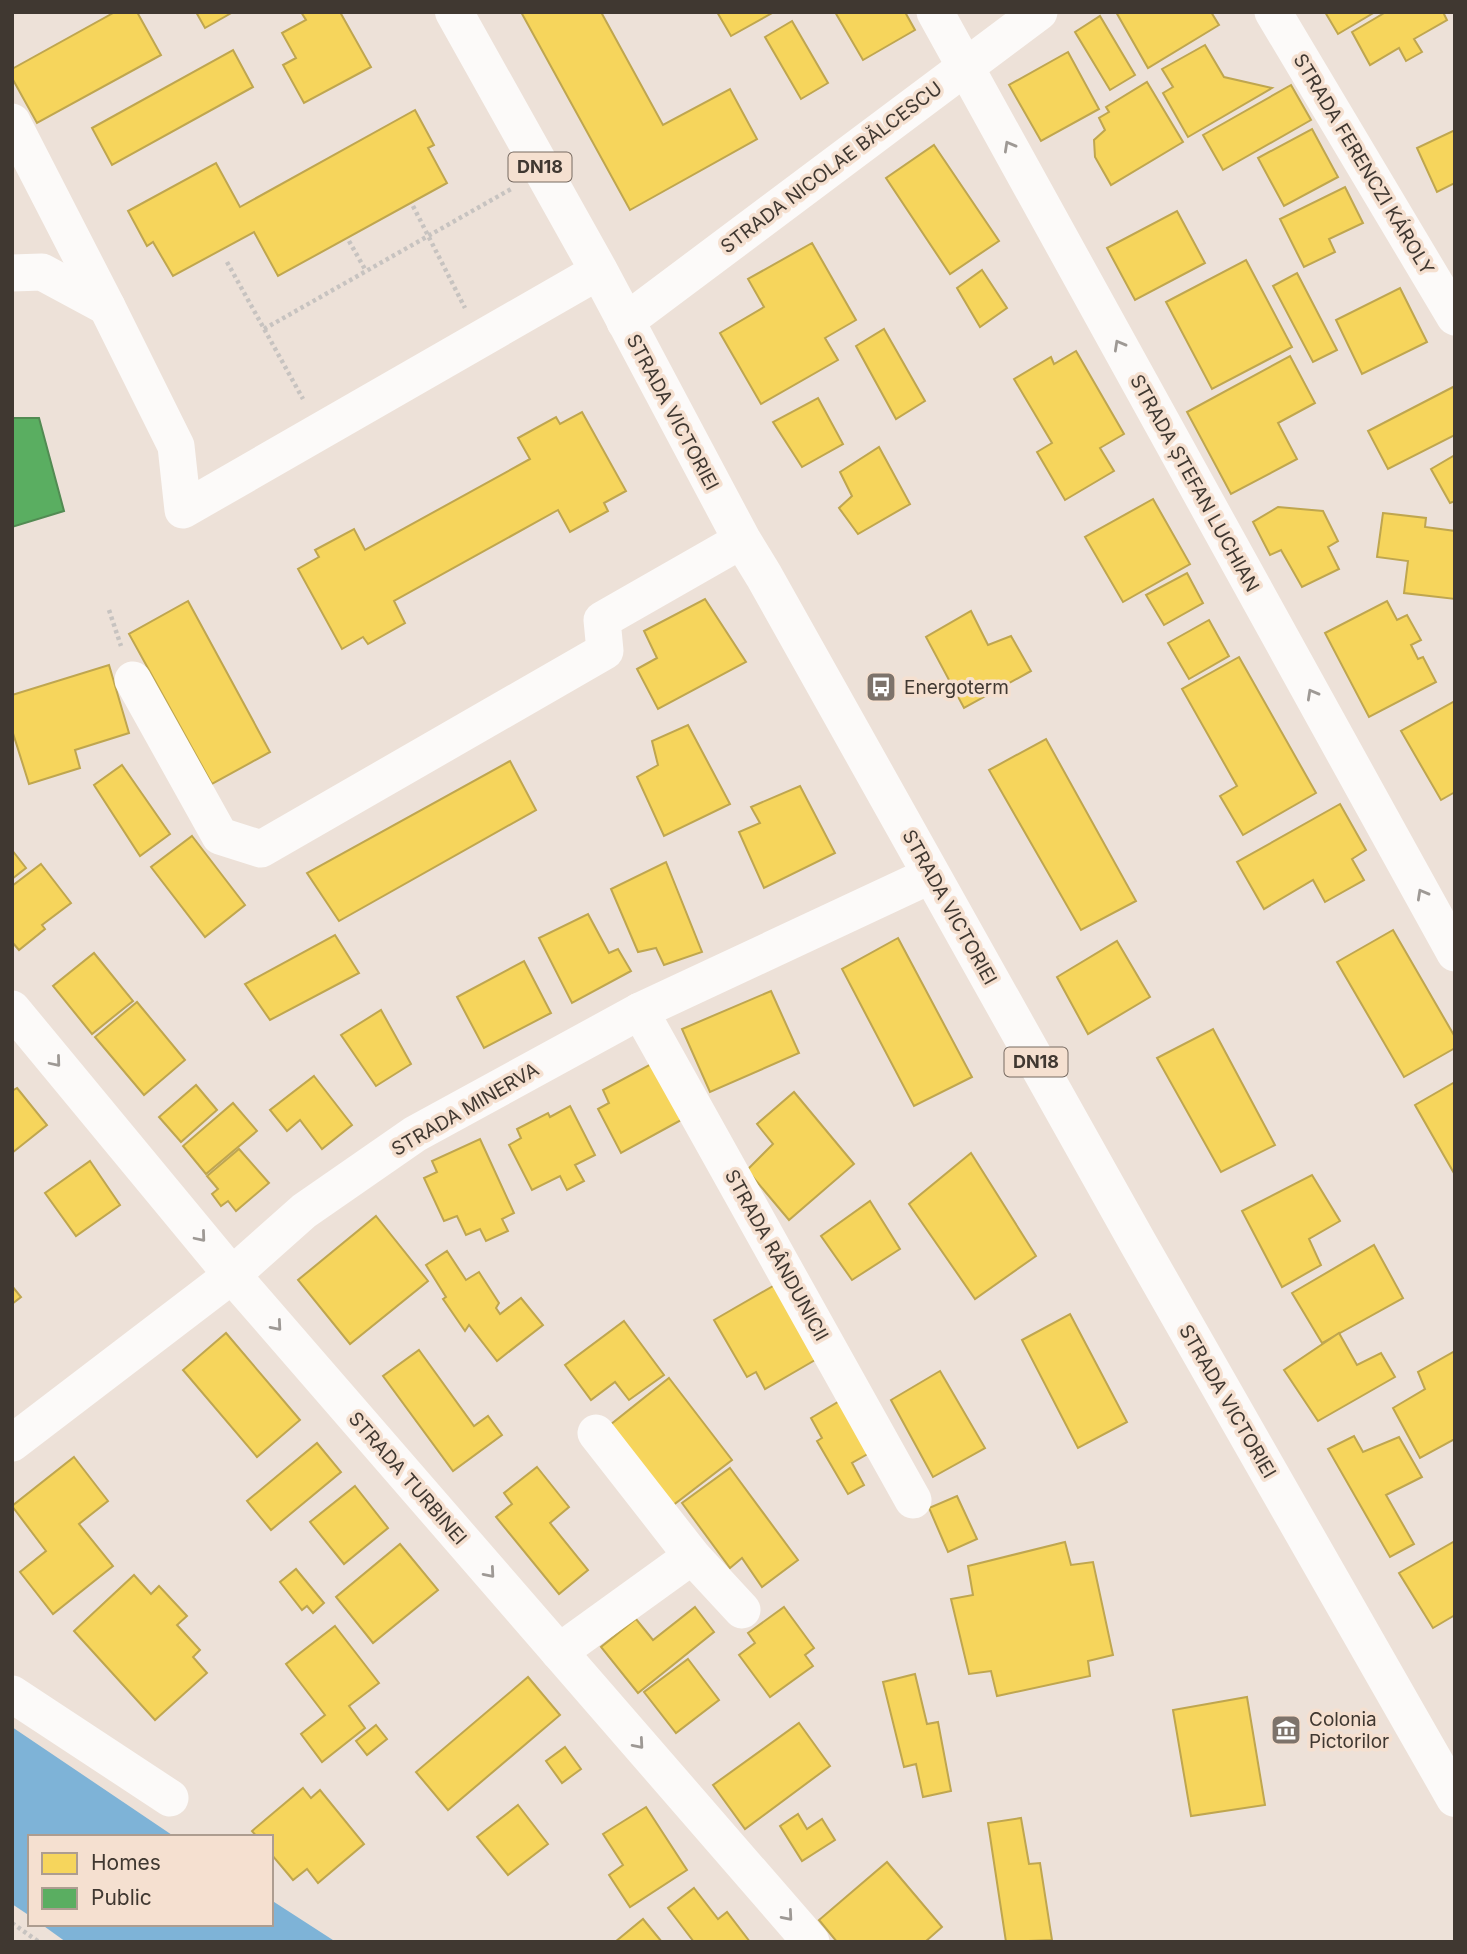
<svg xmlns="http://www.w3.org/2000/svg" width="1467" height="1954" font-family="Inter,sans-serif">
  <rect width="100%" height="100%" fill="#ede1d8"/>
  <!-- water -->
  <g fill="#7eb3d7">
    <polygon points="12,1727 175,1837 30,1837 30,1916 12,1904"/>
    <polygon points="271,1900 336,1942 66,1942 41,1924 271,1924"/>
  </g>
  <!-- homes -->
  <g fill="#f6d55c" stroke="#bfa64f" stroke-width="2">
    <polygon points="115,12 137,12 161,55 37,123 12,78 12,69"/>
    <polygon points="196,12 233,12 205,28"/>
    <polygon points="301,12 340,12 371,67 304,103 283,65 296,58 282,33 306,20"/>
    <polygon points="521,12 601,12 663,125 730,89 757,139 630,210"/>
    <polygon points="717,12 774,12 731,36"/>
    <polygon points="835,12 905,12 915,30 863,60"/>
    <polygon points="1116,12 1211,12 1219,25 1148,68"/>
    <polygon points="1325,12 1375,12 1338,34"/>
    <polygon points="1386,12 1443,12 1447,20 1414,39 1422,52 1406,61 1399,48 1370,65 1352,32"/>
    <polygon points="1100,16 1135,75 1110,90 1075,32"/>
    <polygon points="792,21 828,83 801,99 765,37"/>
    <polygon points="1205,45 1224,77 1272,88 1188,137 1163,93 1173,87 1162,69"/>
    <polygon points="233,50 253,87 112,165 92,128"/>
    <polygon points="1068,52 1099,109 1041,141 1009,85"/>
    <polygon points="1147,82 1183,142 1111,185 1095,157 1094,140 1105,130 1099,118 1109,112 1106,107"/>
    <polygon points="1291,85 1311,120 1223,170 1203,135"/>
    <polygon points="415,110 434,145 428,148 447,183 278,276 254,232 173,276 153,242 147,246 128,211 216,163 240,207"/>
    <polygon points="1312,129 1338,177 1284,206 1258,158"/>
    <polygon points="1455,130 1455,183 1437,192 1417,148"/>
    <polygon points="934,145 999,241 950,274 886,178"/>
    <polygon points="1345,187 1363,223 1329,239 1335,252 1304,267 1280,219"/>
    <polygon points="1177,211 1205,263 1135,300 1107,248"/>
    <polygon points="812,243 856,320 825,338 838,360 761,404 720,333 764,307 748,279"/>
    <polygon points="1246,260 1292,347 1212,389 1166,302"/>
    <polygon points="982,270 1007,308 980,327 957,288"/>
    <polygon points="1297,273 1337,350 1313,362 1273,286"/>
    <polygon points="1400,288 1427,342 1362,374 1336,320"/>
    <polygon points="884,329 925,401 896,419 856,346"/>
    <polygon points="1076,351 1124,434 1100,448 1114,471 1065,500 1037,452 1052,443 1014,379 1051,357 1054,364"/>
    <polygon points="1290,356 1315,403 1278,423 1297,459 1231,494 1187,412"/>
    <polygon points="1455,386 1455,435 1388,469 1368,431"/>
    <polygon points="818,398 843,444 802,467 773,422"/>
    <polygon points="582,412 626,491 604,503 608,511 570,532 558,510 394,601 405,623 368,644 363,637 342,649 298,569 319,557 315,550 354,529 365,550 530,459 518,438 556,417 560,424"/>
    <polygon points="879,447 910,504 858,534 839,508 852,496 840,472"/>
    <polygon points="1455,455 1455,501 1450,503 1431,469"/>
    <polygon points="1153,499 1190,564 1123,602 1085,537"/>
    <polygon points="1278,507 1323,511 1338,541 1328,547 1339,569 1302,587 1281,550 1270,555 1253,522"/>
    <polygon points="1383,513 1426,518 1425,527 1455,531 1455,599 1404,593 1408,561 1377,557"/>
    <polygon points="1187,573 1203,603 1164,625 1146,595"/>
    <polygon points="705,599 746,662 658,709 637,669 657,658 644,631"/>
    <polygon points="188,601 270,752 212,784 129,634"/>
    <polygon points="1387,601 1397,620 1407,615 1421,640 1411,645 1418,659 1423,657 1436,682 1369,717 1325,633"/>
    <polygon points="971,611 988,645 1011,636 1031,671 964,708 926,637"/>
    <polygon points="1209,620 1229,656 1189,679 1168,643"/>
    <polygon points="1239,657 1316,793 1243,835 1220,796 1237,786 1182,689"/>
    <polygon points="109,665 129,733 75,750 80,768 29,784 12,730 12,695"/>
    <polygon points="1455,701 1455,792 1441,800 1401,731"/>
    <polygon points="688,725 730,804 664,836 637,777 658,765 652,741"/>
    <polygon points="1046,739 1136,901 1081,930 989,770"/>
    <polygon points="510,761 536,810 339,921 307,873"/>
    <polygon points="122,765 170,834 140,856 94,785"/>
    <polygon points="800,786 835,853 764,888 739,832 760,823 751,807"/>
    <polygon points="1340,804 1366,850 1352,859 1364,880 1325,902 1313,880 1264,909 1237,862"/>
    <polygon points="192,836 245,905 205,937 151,867"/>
    <polygon points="12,850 26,868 12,879"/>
    <polygon points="666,862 702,952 664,965 656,948 638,952 611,889"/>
    <polygon points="41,864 71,903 42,925 45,929 19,950 12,942 12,886"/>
    <polygon points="588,914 609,953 618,949 631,971 572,1003 539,938"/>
    <polygon points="1393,930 1455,1037 1455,1048 1404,1077 1337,962"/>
    <polygon points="335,935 359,973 270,1020 245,984"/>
    <polygon points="898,938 972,1077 914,1106 842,969"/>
    <polygon points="1117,941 1150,997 1088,1034 1057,977"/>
    <polygon points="94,953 133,1001 92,1034 53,986"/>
    <polygon points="524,961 551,1013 484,1048 457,997"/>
    <polygon points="771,991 799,1053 710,1092 682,1029"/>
    <polygon points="137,1002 185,1060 144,1095 95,1037"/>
    <polygon points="381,1010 411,1064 376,1086 341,1035"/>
    <polygon points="1213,1029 1275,1145 1221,1172 1157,1058"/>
    <polygon points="653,1063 683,1119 621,1153 598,1109 609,1103 603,1090"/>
    <polygon points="314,1076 352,1125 322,1149 300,1120 287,1131 270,1110"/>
    <polygon points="1455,1082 1455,1175 1415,1105"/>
    <polygon points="196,1085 217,1110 181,1142 159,1117"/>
    <polygon points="17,1088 47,1125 12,1153 12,1091"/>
    <polygon points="794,1092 854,1164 789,1220 747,1170 773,1144 757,1124"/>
    <polygon points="233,1103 257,1131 206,1174 183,1146"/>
    <polygon points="570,1106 595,1155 575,1165 584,1181 567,1190 560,1176 532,1190 509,1145 521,1138 517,1129 548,1113 550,1117"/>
    <polygon points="480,1139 514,1213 502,1219 508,1231 486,1241 480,1229 466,1235 457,1216 444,1221 424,1178 437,1172 432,1161"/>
    <polygon points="239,1149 269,1183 236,1211 228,1201 221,1206 212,1194 218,1189 207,1176"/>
    <polygon points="971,1153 1036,1256 975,1299 909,1204"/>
    <polygon points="90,1161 120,1205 76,1236 45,1193"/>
    <polygon points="1312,1175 1340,1221 1309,1239 1321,1265 1282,1287 1242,1211"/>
    <polygon points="870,1201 900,1249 852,1280 821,1236"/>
    <polygon points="376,1216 428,1281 350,1344 298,1280"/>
    <polygon points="1374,1245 1403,1298 1322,1343 1292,1293"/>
    <polygon points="447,1251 466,1280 479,1272 499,1303 496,1308 500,1314 521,1298 543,1325 497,1361 469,1325 465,1331 443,1299 446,1297 426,1265"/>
    <polygon points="780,1282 822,1356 765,1389 756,1372 747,1377 714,1320"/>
    <polygon points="12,1286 21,1297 12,1304"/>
    <polygon points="1070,1314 1127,1422 1078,1448 1022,1340"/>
    <polygon points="624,1321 664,1375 629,1400 615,1382 591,1400 565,1365"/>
    <polygon points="226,1333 300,1420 257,1457 183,1370"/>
    <polygon points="1339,1333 1357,1365 1381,1353 1395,1377 1318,1421 1284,1370"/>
    <polygon points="419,1350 474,1426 488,1416 502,1435 453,1471 383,1376"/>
    <polygon points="1455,1351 1455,1439 1420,1458 1393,1408 1425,1389 1418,1372"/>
    <polygon points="940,1371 985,1448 933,1477 891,1400"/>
    <polygon points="669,1378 732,1460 672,1506 610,1425"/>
    <polygon points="843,1399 873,1451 852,1463 864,1485 848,1494 817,1441 822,1438 811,1418"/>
    <polygon points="1354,1436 1363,1452 1399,1437 1422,1477 1386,1495 1414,1544 1390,1557 1328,1449"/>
    <polygon points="317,1443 341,1472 271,1530 247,1501"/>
    <polygon points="74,1457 108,1501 79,1524 113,1566 53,1614 20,1572 46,1551 12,1506"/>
    <polygon points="537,1467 569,1507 550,1523 588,1570 559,1594 496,1517 512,1504 504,1493"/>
    <polygon points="730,1468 798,1560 762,1587 742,1558 730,1568 682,1503"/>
    <polygon points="355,1486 388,1528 344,1564 310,1522"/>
    <polygon points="957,1496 977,1539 948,1552 929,1508"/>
    <polygon points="1455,1541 1455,1615 1433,1628 1399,1573"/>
    <polygon points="1065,1542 1071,1565 1093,1562 1113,1655 1088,1661 1090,1676 997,1696 991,1671 969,1674 951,1599 973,1595 968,1566"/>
    <polygon points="400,1544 438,1590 373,1643 336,1597"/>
    <polygon points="296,1569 324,1603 313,1613 307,1606 302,1610 280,1582"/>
    <polygon points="134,1575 151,1594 159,1586 187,1616 177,1625 200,1650 193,1657 207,1673 155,1720 74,1631"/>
    <polygon points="695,1607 714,1632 638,1693 601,1647 636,1619 653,1640"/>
    <polygon points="784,1607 814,1648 805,1655 813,1666 770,1697 739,1655 755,1643 748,1633"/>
    <polygon points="335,1626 379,1683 349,1706 365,1728 322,1762 301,1734 325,1715 286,1664"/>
    <polygon points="688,1659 719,1700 676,1733 644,1692"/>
    <polygon points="915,1674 927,1724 938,1722 951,1791 923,1797 916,1764 904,1767 883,1682"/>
    <polygon points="528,1677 560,1715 448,1810 416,1772"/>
    <polygon points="1247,1697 1265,1805 1191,1816 1173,1710"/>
    <polygon points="799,1723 830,1766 745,1829 713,1785"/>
    <polygon points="376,1725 387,1739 367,1755 356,1741"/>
    <polygon points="565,1747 581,1769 562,1783 546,1761"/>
    <polygon points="303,1788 311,1798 320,1790 364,1844 318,1883 307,1869 293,1880 271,1854 271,1837 257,1837 252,1831"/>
    <polygon points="518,1805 548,1844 508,1875 477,1837"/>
    <polygon points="646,1807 687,1870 630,1907 609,1875 623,1865 603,1834"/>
    <polygon points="798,1814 807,1829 822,1819 835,1840 802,1861 780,1826"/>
    <polygon points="1021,1818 1029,1864 1040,1863 1052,1940 1006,1942 988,1823"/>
    <polygon points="887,1862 942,1927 925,1942 837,1942 819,1920"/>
    <polygon points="694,1888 718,1919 727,1912 750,1942 694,1942 668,1908"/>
    <polygon points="643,1919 662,1942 615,1942"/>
  </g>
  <!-- public -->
  <polygon fill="#5aae61" stroke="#528b53" stroke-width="2" points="12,418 39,418 64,511 12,527"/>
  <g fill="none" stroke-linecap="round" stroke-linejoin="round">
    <!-- path -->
    <g stroke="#c7c3c0" stroke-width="4.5" stroke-dasharray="3.5 3.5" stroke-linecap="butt">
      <polyline points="413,206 465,308"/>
      <polyline points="349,241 366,271"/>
      <polyline points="227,262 303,399"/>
      <polyline points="264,329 511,189"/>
      <polyline points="109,610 121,646"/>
      <polyline points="12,1923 39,1942"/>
    </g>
    <!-- minor -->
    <g stroke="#fcfaf9" stroke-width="37">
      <polyline points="935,12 1455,953"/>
      <polyline points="1273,12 1455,317"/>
      <polyline points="12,122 107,307 176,446 183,510 599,271"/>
      <polyline points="12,273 42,272 107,307"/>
      <polyline points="625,322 1039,12"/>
      <polyline points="133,680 220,836 261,849 605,651 602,620 742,540"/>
      <polyline points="12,1009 232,1275 811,1942"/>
      <polyline points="640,1011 913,1500"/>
      <polyline points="596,1433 692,1556 742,1610"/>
      <polyline points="12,1443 232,1275 304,1211 415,1134 640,1011 931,875"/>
      <polyline points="559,1652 692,1556"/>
      <polyline points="12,1694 170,1798"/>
    </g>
    <!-- major -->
    <polyline stroke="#fcfaf9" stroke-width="38" points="454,12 599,271 742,540 764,576 1138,1243 1455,1798"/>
  </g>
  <!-- one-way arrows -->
  <defs><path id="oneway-chevron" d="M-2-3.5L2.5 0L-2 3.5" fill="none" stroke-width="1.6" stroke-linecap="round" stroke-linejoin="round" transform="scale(1.75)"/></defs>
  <g stroke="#9e9995">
    <use href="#oneway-chevron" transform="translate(1009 146) rotate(-119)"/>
    <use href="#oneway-chevron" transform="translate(1119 345) rotate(-119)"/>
    <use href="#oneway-chevron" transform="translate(1312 694) rotate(-119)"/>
    <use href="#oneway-chevron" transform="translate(1422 894) rotate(-119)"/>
    <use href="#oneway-chevron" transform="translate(56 1062) rotate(50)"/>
    <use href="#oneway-chevron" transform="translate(201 1237) rotate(50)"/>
    <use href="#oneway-chevron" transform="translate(277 1326) rotate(49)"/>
    <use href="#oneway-chevron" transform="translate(490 1573) rotate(49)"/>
    <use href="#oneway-chevron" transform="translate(639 1744) rotate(49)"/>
    <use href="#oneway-chevron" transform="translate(788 1916) rotate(49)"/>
  </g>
  <!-- icons -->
  <defs>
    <g id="bus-square" transform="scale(1.575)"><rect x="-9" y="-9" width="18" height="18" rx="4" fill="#7d736b" stroke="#f5e0d0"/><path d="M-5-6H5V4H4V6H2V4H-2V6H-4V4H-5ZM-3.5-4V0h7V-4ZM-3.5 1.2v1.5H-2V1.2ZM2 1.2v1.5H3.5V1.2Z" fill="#fff"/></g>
    <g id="museum-square" transform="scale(1.575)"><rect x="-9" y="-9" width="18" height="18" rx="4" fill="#7d736b" stroke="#f5e0d0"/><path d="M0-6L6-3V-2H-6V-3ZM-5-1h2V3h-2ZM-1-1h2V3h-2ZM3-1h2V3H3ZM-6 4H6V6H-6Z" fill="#fff"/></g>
  </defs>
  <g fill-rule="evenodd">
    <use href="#bus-square" x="881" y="687"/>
    <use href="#museum-square" x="1286" y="1730"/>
  </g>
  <g text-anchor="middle" stroke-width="7" stroke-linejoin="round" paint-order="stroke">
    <!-- shield labels -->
    <g fill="#f5e0d0" stroke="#766a61" stroke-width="2">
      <rect x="508.5" y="152.5" width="63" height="29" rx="5"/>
      <rect x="1004.5" y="1047.5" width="63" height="29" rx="5"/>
    </g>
    <g font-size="18" font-weight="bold" fill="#403831">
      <text x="540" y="173">DN18</text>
      <text x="1036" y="1068">DN18</text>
    </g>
    <!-- street labels -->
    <g font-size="19" fill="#403831" stroke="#f5e0d0">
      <text transform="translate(1364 164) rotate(59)" y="7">STRADA FERENCZI KÁROLY</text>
      <text transform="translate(831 167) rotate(-37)" y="7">STRADA NICOLAE BĂLCESCU</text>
      <text transform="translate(673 412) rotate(62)" y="7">STRADA VICTORIEI</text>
      <text transform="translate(1195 483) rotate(61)" y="7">STRADA ȘTEFAN LUCHIAN</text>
      <text transform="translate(950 907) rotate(61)" y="7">STRADA VICTORIEI</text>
      <text transform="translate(465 1109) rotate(-30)" y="7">STRADA MINERVA</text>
      <text transform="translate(777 1255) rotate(61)" y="7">STRADA RÂNDUNICII</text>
      <text transform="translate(1228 1401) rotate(60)" y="7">STRADA VICTORIEI</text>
      <text transform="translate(408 1478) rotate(49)" y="7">STRADA TURBINEI</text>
    </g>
    <!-- poi labels -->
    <g font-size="19" fill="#403831" stroke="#f5e0d0" text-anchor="start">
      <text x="904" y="694">Energoterm</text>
      <text x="1309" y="1726">Colonia<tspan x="1309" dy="22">Pictorilor</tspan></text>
    </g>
  </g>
  <!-- border -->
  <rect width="1467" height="1954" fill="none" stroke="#403831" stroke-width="28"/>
  <!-- legend -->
  <rect x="28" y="1835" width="245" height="91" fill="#f5e0d0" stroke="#ad9d90" stroke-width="2"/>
  <rect x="42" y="1853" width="35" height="21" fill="#f6d55c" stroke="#ad9d90" stroke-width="2"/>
  <text x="91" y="1870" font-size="21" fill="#403831">Homes</text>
  <rect x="42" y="1888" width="35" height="21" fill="#5aae61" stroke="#ad9d90" stroke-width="2"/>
  <text x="91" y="1905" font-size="21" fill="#403831">Public</text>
</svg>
